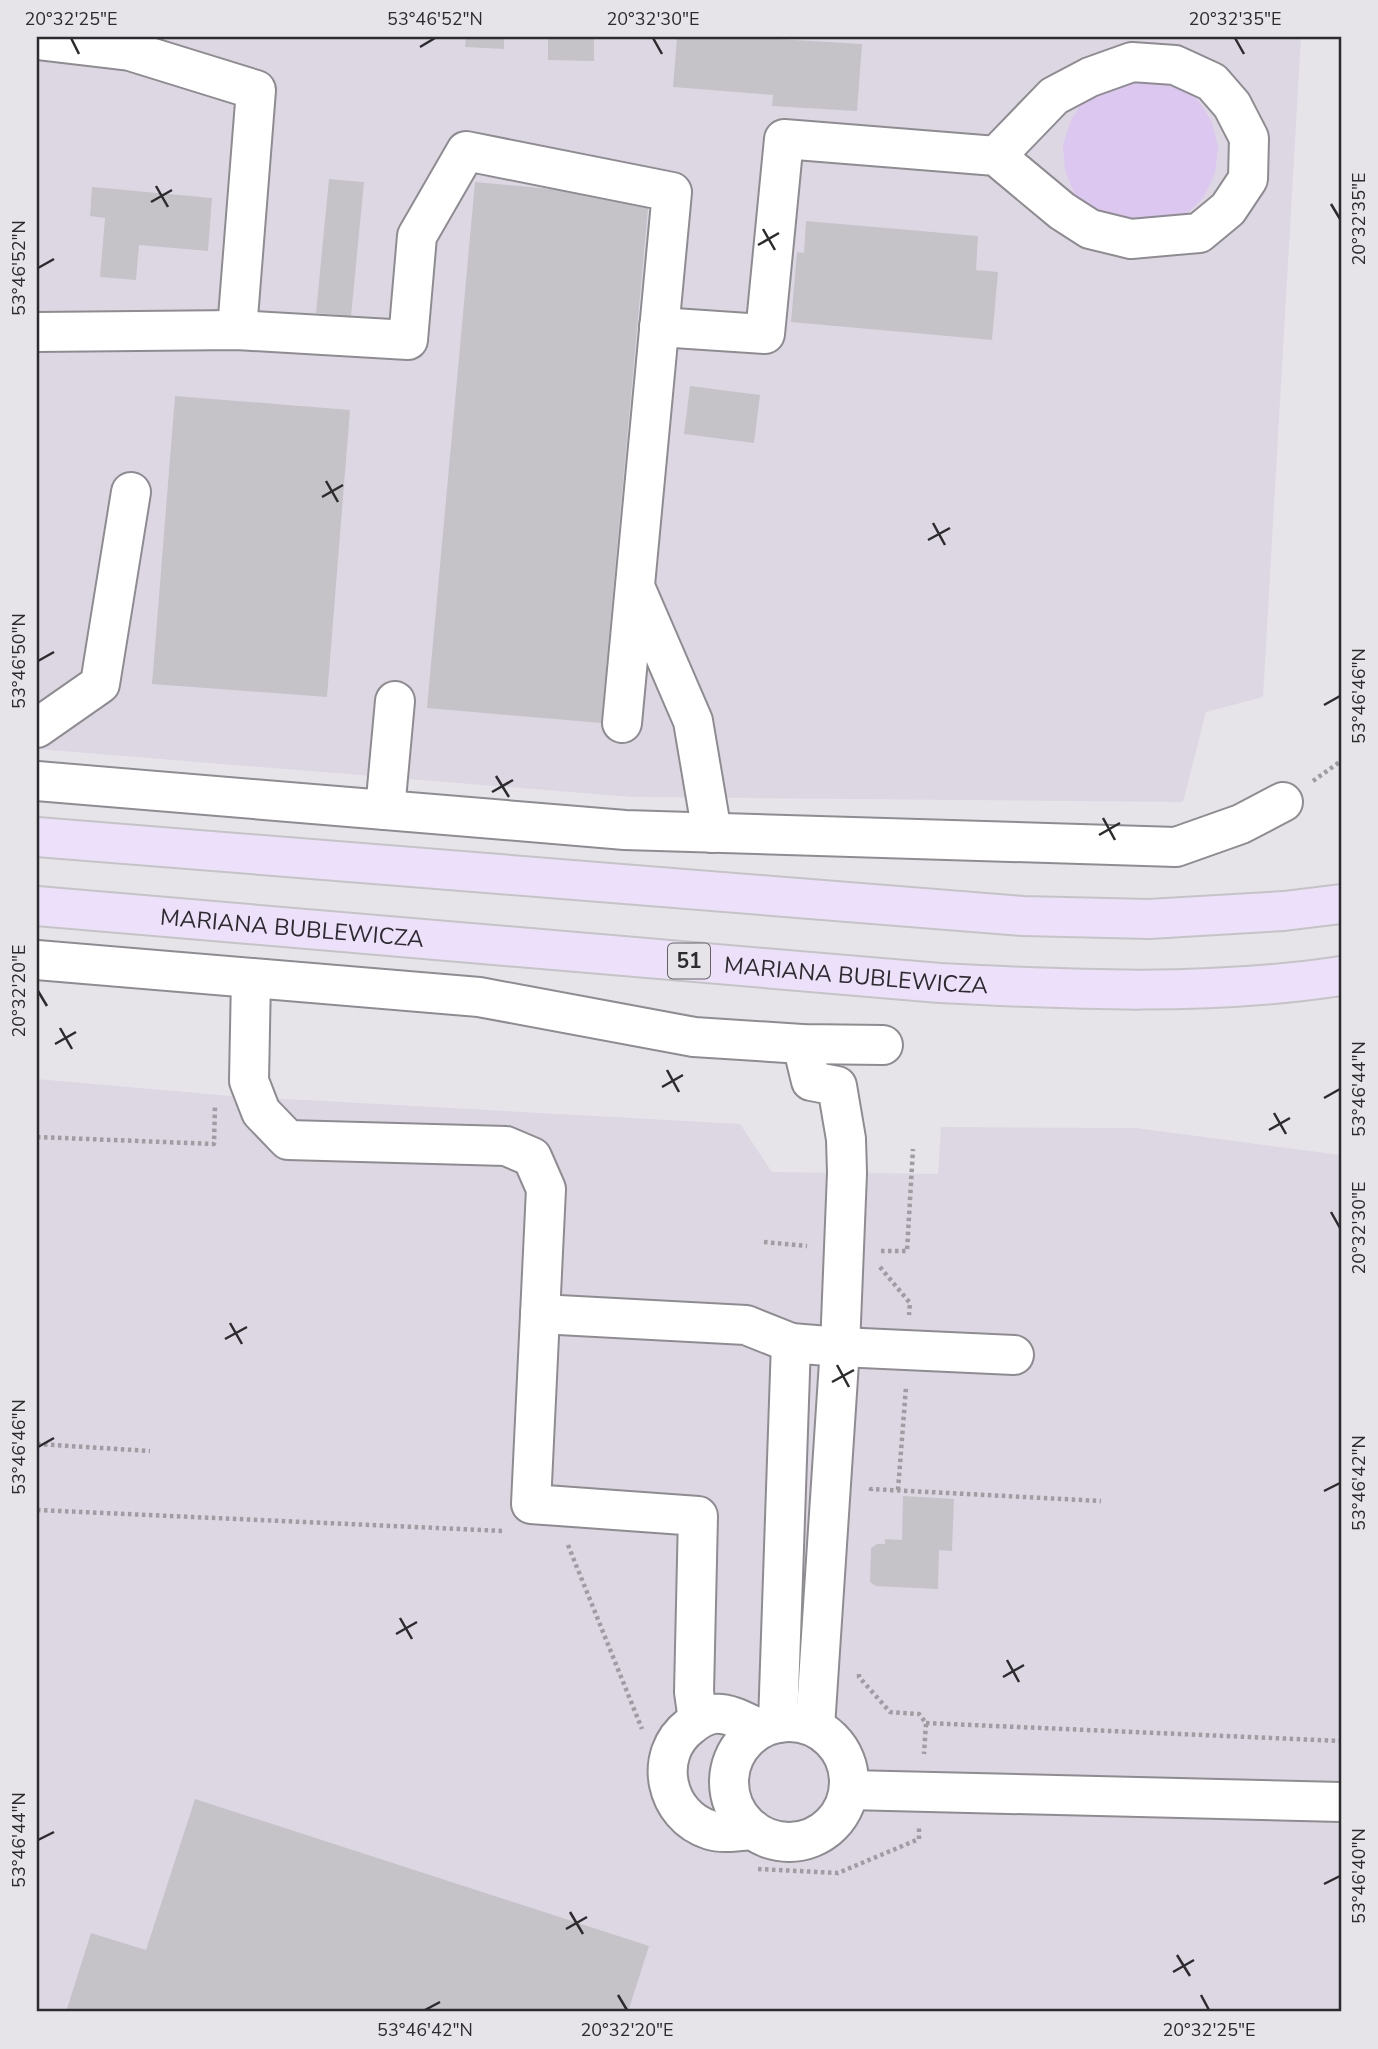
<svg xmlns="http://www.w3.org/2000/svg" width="1378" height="2049" font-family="'Nunito Sans',sans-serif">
  <rect width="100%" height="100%" fill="#e6e4e9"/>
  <!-- built -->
  <g fill="#ddd7e3">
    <polygon points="37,37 1301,37 1263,697 1206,712 1183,802 632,797 37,749"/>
    <polygon points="37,1079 231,1096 740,1124 772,1172 938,1174 941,1127 1136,1128 1341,1155 1341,2012 37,2012"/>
  </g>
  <!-- green -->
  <polygon fill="#dbc7f0" points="1128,76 1177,84 1198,100 1212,122 1218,147 1215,173 1204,197 1186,215 1162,227 1090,212 1074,193 1065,170 1063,145 1071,120 1084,99"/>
  <!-- building -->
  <g fill="#c5c3c8">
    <polygon points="466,37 504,37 504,49 465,47"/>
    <polygon points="548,37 594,37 594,61 548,60"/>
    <polygon points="677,37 777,37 777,39 862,44 857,111 772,106 773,95 673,87"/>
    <polygon points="329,179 364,182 351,316 316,313"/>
    <polygon points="475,182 649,198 601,723 427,708"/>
    <polygon points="92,187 212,198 208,251 139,245 136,280 100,277 105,218 90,216"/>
    <polygon points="806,221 978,236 976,270 998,272 992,340 791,322 797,252 804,253"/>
    <polygon points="690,386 760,395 754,443 684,434"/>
    <polygon points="175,396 350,410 327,697 152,684"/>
    <polygon points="903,1496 954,1499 952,1551 939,1550 938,1589 876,1586 870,1582 871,1548 877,1544 885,1544 885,1539 902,1540"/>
    <polygon points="195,1799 649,1946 628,2012 66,2012 91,1933 146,1950"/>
  </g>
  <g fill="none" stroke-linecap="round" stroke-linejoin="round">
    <!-- minor casing -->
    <g stroke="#8e8c90" stroke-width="42">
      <g id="minor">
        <polyline points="37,40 130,51 256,90 237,330"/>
        <polyline points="659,327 765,334 784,139 996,156 1062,211 1090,229 1131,239 1199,233 1228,209 1248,179 1249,138 1232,105 1212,82 1175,65 1132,62 1090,77 1054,96 996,156"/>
        <polyline points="37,332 237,330 408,340 417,236 466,151 672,192 622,723"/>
        <polyline points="636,589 693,721 712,833"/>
        <polyline points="37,728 100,684 131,492"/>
        <polyline points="37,781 625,830 1176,847 1241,824 1283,802"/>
        <polyline points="385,810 395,701"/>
        <polyline points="37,960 479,997 694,1037 802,1044 883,1045"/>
        <polyline points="251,978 249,1081 261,1112 288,1140 506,1146 532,1157 546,1189 531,1504 698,1516 694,1692 698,1720"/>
        <polyline points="802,1044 811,1081 837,1086 846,1139 847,1173 840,1347 815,1727"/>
        <polyline points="540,1314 746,1325 791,1343"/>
        <circle cx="789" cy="1782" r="60"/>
        <polyline points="778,1723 791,1343 840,1347 1014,1355"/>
        <polyline points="849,1790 1341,1802"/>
        <path d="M753,1830c-14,1 -30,4 -43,0 -45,-14 -58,-75 -20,-104 7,-6 15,-11 24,-12 15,-2 33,9 46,15"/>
      </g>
    </g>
    <!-- major casing -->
    <g stroke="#c4c4c4" stroke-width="42">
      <g id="major">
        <polyline points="37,837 1023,916 1149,919 1284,911 1341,904"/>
        <path id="s1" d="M37,906l903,77c133,7 269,13 401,-7"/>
      </g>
    </g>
    <!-- path -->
    <g stroke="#9f9da1" stroke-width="4.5" stroke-dasharray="3.5 3.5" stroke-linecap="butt">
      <polyline points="1313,781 1341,761"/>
      <polyline points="37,1137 214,1144 215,1105"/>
      <polyline points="764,1242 807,1246"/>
      <polyline points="881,1251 907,1251 913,1149"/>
      <polyline points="880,1267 910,1303 909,1315"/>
      <polyline points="37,1444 150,1451"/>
      <polyline points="898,1490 906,1387"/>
      <polyline points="871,1491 871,1489 1101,1501"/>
      <polyline points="37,1510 504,1531"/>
      <polyline points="568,1545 642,1729"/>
      <polyline points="859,1674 859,1677 890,1712 919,1714 926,1723 924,1754"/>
      <polyline points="926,1723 1341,1741"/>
      <polyline points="758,1869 838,1873 919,1839 919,1827"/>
    </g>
    <!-- minor -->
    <use href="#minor" stroke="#fff" stroke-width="38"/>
    <!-- major -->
    <use href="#major" stroke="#ede0fa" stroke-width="38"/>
  </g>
  <!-- ticks -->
  <path fill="none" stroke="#2c2b2d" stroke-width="2.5" d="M71,38l8,16M653,38l9,16M1235,38l9,16M420,47l15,-9M156,186l12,21M151,202l21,-12M1331,204l9,15M763,229l12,21M758,245l21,-12M38,268l16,-9M326,481l12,21M322,497l21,-12M933,523l12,22M928,540l22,-12M38,661l16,-9M1324,705l16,-9M496,776l13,21M492,792l21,-12M1103,818l12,22M1099,835l21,-12M38,991l9,15M60,1028l12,21M55,1044l21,-12M667,1070l12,22M662,1087l21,-12M1324,1098l16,-9M1274,1113l12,21M1269,1130l21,-12M1331,1212l9,16M230,1323l12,21M225,1339l22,-12M837,1365l12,22M832,1382l22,-12M38,1447l16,-9M1324,1491l16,-8M400,1618l12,21M396,1634l21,-12M1007,1660l12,22M1003,1677l21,-12M38,1840l16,-8M1324,1884l16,-8M570,1912l13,22M566,1929l21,-12M1177,1955l13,21M1173,1972l21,-12M618,1995l9,15M1201,1995l8,15M425,2010l15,-8"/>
  <g text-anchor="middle" stroke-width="5" stroke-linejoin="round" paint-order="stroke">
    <!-- shield labels -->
    <rect fill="#e6e4e9" stroke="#646265" stroke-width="2" x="668" y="943.5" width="42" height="35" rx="5"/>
    <g font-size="21" font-weight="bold" fill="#2c2b2d">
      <text x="689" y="968">51</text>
    </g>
    <!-- street labels -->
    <g font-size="23" fill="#2c2b2d" stroke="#e6e4e9">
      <text dy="8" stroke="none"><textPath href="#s1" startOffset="256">MARIANA BUBLEWICZA</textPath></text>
      <text dy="8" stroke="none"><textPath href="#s1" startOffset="822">MARIANA BUBLEWICZA</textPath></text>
    </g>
  </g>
  <!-- border -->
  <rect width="1378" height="2049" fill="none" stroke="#e6e4e9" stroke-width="77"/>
  <rect x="38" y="38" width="1302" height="1972" fill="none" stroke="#2c2b2d" stroke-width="2.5"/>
  <g font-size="18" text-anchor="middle" fill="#2c2b2d">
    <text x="71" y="25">20°32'25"E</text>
    <text x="435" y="25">53°46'52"N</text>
    <text x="653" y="25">20°32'30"E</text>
    <text x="1235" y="25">20°32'35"E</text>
    <text transform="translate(1359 219) rotate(-90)" y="6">20°32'35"E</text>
    <text transform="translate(19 268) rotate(-90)" y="6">53°46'52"N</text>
    <text transform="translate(19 661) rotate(-90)" y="6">53°46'50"N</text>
    <text transform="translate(1359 696) rotate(-90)" y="6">53°46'46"N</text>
    <text transform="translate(19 991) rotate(-90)" y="6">20°32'20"E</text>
    <text transform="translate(1359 1089) rotate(-90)" y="6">53°46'44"N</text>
    <text transform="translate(1359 1228) rotate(-90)" y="6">20°32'30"E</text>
    <text transform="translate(19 1447) rotate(-90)" y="6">53°46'46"N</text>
    <text transform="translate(1359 1483) rotate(-90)" y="6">53°46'42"N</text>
    <text transform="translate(19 1840) rotate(-90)" y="6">53°46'44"N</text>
    <text transform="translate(1359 1876) rotate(-90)" y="6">53°46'40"N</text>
    <text x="425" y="2036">53°46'42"N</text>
    <text x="627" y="2036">20°32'20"E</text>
    <text x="1209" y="2036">20°32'25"E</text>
  </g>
</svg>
